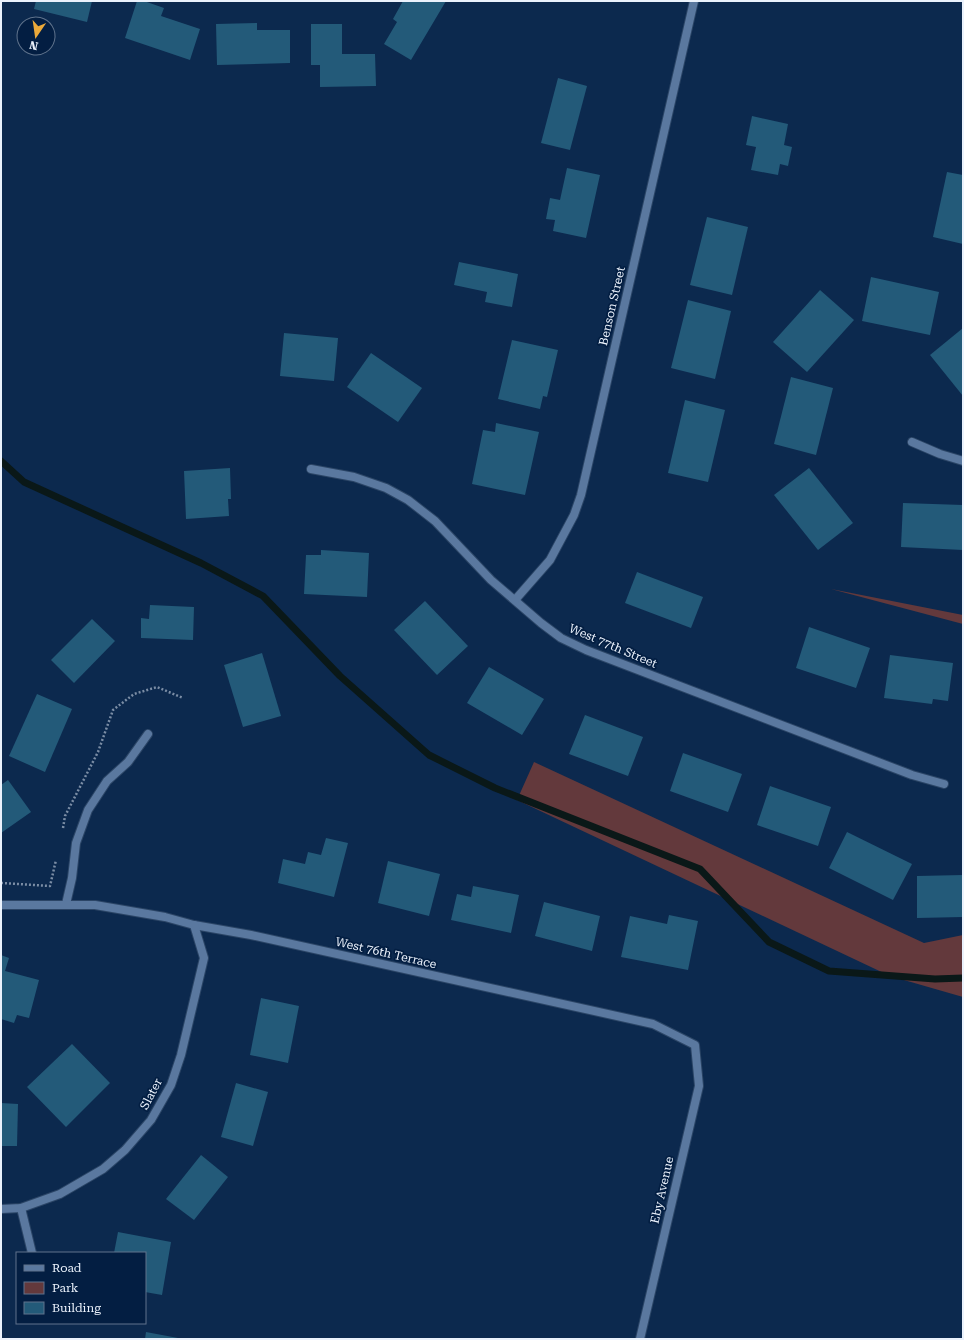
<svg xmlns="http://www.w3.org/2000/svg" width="964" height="1340" font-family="'Roboto Serif',serif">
  <rect width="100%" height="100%" fill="#0c294e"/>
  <!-- green -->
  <g fill="#63393c">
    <polygon points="831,589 963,615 963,624"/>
    <polygon points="534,762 924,943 963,935 963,997 890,976 517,800"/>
  </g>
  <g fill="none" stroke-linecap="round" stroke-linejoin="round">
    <!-- stream -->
    <polyline stroke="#0a1818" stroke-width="7" points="1,461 24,482 201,563 263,596 340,676 429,755 495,788 700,869 769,942 829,971 935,979 963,978"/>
  </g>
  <!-- building -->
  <g fill="#235a79">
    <polygon points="36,1 92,1 87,22 34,9"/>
    <polygon points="137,1 144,1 164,8 161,16 200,29 190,60 125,38"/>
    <polygon points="403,1 446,1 411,60 384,44 397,22 393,19"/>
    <polygon points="257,23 257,30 290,30 290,63 217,65 216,24"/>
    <polygon points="311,24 342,24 342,54 375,54 376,86 320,87 320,65 311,65"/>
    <polygon points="558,78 587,86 570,150 541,143"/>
    <polygon points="752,116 788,124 784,145 792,147 788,166 780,164 778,175 751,170 756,147 746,145"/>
    <polygon points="567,168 600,175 586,238 553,231 555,220 546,219 550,198 560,200"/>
    <polygon points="947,172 963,175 963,244 933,237"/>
    <polygon points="707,217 748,227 732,295 690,285"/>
    <polygon points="459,262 518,274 512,307 485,302 487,292 454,285"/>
    <polygon points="871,277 939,292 930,335 862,321"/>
    <polygon points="820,290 854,320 807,372 773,342"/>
    <polygon points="688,300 731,311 715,379 671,368"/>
    <polygon points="963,328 963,396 930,355"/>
    <polygon points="284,333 338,338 334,381 280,376"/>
    <polygon points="512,340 558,350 547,397 543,396 540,409 498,399"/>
    <polygon points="371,353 422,388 398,422 347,387"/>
    <polygon points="791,377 833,388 816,455 774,444"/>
    <polygon points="685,400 725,410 708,482 668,473"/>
    <polygon points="496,423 539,432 525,495 472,484 483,430 495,432"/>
    <polygon points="230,468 231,499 228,499 229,516 186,519 184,471"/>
    <polygon points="809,468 853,523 818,550 774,495"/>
    <polygon points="903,503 963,505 963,550 901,547"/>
    <polygon points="321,550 369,553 367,597 304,594 306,555 321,555"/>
    <polygon points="637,572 703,597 691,628 625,603"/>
    <polygon points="425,601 468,646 437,675 394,630"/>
    <polygon points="150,605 194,607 193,640 141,638 141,618 149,619"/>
    <polygon points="92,619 115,641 74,683 51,660"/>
    <polygon points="809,627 870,648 856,688 796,668"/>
    <polygon points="262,653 281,716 243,727 224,665"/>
    <polygon points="890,655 953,663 948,701 933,699 932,704 884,698"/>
    <polygon points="489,667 544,699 522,735 467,703"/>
    <polygon points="37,694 72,709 45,772 9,756"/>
    <polygon points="585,715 643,737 628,776 569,754"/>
    <polygon points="683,753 742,774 728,812 670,791"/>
    <polygon points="8,780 31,812 1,833 1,785"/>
    <polygon points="770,786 831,807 818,846 757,825"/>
    <polygon points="847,832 912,864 893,900 829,868"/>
    <polygon points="326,838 348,843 334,897 278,883 283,859 305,864 308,852 321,855"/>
    <polygon points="388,861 440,874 429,916 378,903"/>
    <polygon points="963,875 963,917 917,918 917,876"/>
    <polygon points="473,886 519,895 511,933 451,920 457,894 471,897"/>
    <polygon points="544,902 600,916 592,951 535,936"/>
    <polygon points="669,915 698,921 688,970 621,957 630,916 667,924"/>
    <polygon points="1,955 9,958 5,971 39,980 29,1018 17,1015 14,1023 1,1019"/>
    <polygon points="261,998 299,1006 288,1063 250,1055"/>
    <polygon points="72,1044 110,1083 66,1127 27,1087"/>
    <polygon points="236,1083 268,1092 253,1146 221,1137"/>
    <polygon points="1,1103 18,1104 17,1146 1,1146"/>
    <polygon points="201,1155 228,1177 194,1220 166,1199"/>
    <polygon points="118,1232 171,1242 162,1295 145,1292 145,1253 114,1253"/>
    <polygon points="146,1332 178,1338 178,1339 145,1339"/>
  </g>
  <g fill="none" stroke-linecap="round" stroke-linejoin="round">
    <!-- minor casing -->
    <g stroke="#2b4566" stroke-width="10">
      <g id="minor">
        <polyline points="912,442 940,454 963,461"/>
        <polyline points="311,469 354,477 386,488 408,500 435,521 491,580 541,623 561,638 586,650 912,775 944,784"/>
        <polyline points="515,600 550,560 574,515 581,495 694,1"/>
        <polyline points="66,904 72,878 76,843 88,810 107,781 128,762 148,734"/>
        <polyline points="1,905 95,905 165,917 194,925 251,935 653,1024 695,1045 699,1086 640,1339"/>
        <polyline points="21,1208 32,1253"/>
        <polyline points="1,1209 21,1208 60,1194 103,1169 125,1150 151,1120 171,1085 181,1055 204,958 194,925"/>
      </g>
    </g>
    <!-- path -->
    <g stroke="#7b8da5" stroke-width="2.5" stroke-dasharray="2 2" stroke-linecap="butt">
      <polyline points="63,828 65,816 98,752 113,710 134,694 157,687 183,698"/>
      <polyline points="1,883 50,886 56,860"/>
    </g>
    <!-- minor -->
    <use href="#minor" stroke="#5a789f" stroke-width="8"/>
  </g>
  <g text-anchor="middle" stroke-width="3.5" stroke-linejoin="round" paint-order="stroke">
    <!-- street labels -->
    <g font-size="12" fill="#ebf2fc" stroke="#031e42">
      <text transform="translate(612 306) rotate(-77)" y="4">Benson Street</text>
      <text transform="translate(613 646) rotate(23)" y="4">West 77th Street</text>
      <text transform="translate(386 953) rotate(13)" y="4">West 76th Terrace</text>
      <text transform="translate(151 1094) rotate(-62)" y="4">Slater</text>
      <text transform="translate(662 1190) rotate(-77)" y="4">Eby Avenue</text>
    </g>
  </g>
  <!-- border -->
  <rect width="964" height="1340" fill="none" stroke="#ebf2fc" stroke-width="4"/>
  <!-- legend -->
  <rect x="16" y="1252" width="130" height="72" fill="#031e42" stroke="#60738c"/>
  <rect x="24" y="1265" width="20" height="6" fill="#5a789f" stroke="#60738c"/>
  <text x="52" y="1272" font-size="12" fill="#ebf2fc">Road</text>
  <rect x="24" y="1282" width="20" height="12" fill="#63393c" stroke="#60738c"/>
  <text x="52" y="1292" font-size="12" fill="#ebf2fc">Park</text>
  <rect x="24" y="1302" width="20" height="12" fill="#235a79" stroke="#60738c"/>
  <text x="52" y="1312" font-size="12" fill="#ebf2fc">Building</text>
  <!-- north arrow -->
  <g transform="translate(36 36) rotate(193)"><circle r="19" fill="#031e42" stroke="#60738c"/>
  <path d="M0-3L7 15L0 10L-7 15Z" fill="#eba93a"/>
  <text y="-6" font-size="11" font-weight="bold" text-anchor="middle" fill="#ebf2fc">N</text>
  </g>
</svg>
